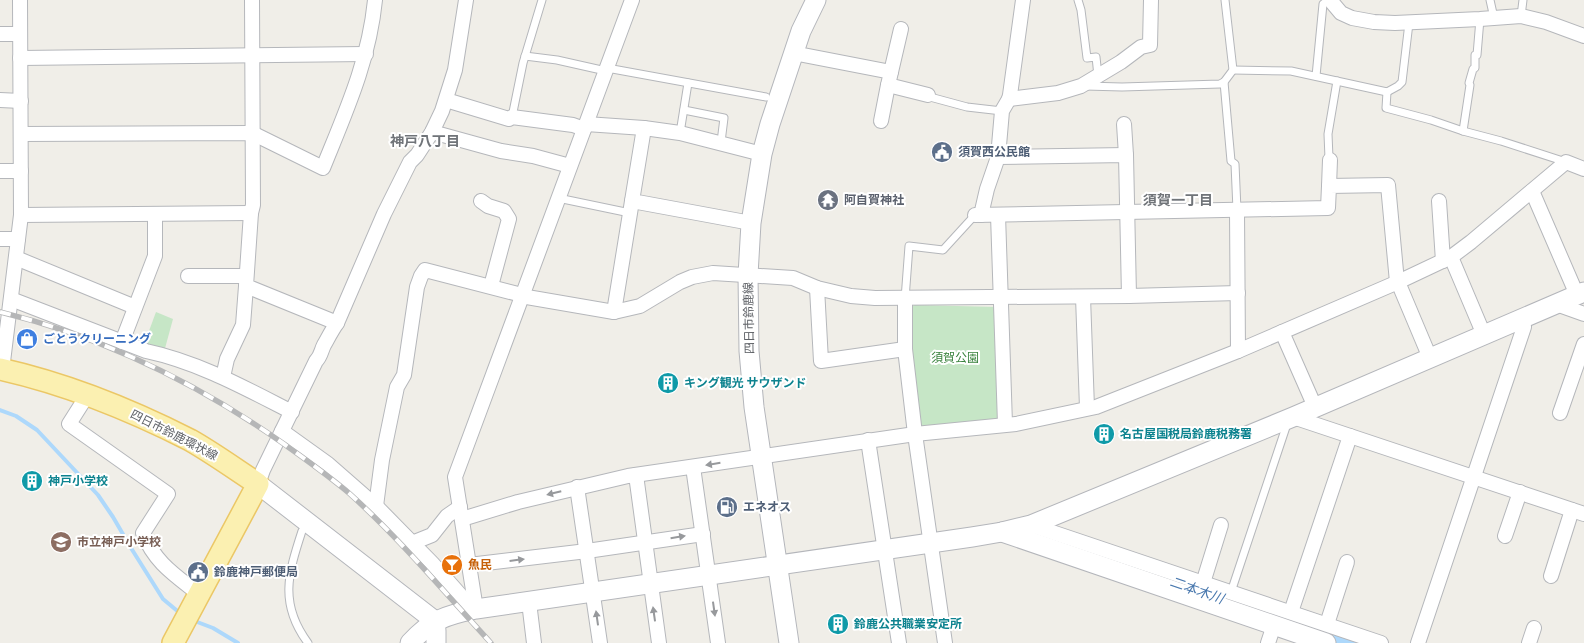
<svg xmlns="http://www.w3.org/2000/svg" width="1584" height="643" font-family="'DM Sans','Noto Sans JP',sans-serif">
  <rect width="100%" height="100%" fill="#f0eee8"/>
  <!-- green -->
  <g fill="#c6e6c6">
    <polygon points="915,305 998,307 999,418 996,422 924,429 917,425 911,361 909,307"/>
    <polygon points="156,312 173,319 164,352 143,347"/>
  </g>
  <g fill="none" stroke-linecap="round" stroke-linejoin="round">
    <!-- stream -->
    <g stroke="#add8fb" stroke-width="4">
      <polyline points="0,410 16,416 37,430 98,495 113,517 131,548 163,599 181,614"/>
      <polyline points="192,620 213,628 238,643"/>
    </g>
    <!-- river -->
    <polyline stroke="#add8fb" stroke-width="21" points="1306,627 1352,643"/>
    <!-- lane casing -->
    <g stroke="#b5b7bb" stroke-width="9">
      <g id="lane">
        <polyline points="1078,0 1081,10 1087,58 1096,57 1098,76"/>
        <polyline points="1225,0 1233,70 1224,82 1231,161 1235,164 1237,210"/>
        <polyline points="1490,0 1494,18"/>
        <polyline points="1521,16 1523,0"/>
        <polyline points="525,56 557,60 606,71"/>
        <polyline points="607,68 766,97"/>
        <polyline points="1233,70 1291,71 1387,92 1398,86 1402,82 1409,23"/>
        <polyline points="1316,76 1323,4 1328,0"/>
        <polyline points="1085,86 1122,87 1220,84 1224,82"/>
        <polyline points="1387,92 1386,108 1431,120 1463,131 1501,141 1566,162"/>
        <polyline points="928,95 930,97 967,107 1002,111"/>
        <polyline points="684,110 724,118 721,142"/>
        <polyline points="512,117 523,63 542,0"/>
        <polyline points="1463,131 1470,85 1469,83 1473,69 1475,68 1475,55 1477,55 1480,19"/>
        <polyline points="680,133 688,83"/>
        <polyline points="1330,160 1329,158 1328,134 1337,81"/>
        <polyline points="558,198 630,213"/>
        <polyline points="905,299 909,246 943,250 975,215"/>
        <path d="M302,531c-14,43 -23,73 6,112"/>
        <polyline points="1231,592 1287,424"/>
      </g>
    </g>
    <!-- street casing -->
    <g stroke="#b5b7bb" stroke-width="16">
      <g id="street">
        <polyline points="252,0 253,205 251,213 246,286 337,323"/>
        <polyline points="1330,0 1341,13 1352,18 1374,22 1395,23 1480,19 1521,16 1546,22 1584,36"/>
        <polyline points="0,34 20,34"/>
        <polyline points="793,53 891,72 888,85 928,95"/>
        <polyline points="20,58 366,54"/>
        <polyline points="891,72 901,29"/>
        <polyline points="1009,99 1058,93 1081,86 1121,62 1141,47 1150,45 1151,0"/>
        <polyline points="0,100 21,101"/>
        <polyline points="446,100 509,119 512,117 573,125 584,129"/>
        <polyline points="881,121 888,85"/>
        <polyline points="586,124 644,128 680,133 762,154"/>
        <polyline points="1124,124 1126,155"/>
        <polyline points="644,128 632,201 751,223"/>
        <polyline points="432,132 501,151 533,156 570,166"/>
        <path d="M21,134l231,-1 71,35c23,-57 46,-107 52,-168"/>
        <polyline points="998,157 1126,155 1129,296"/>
        <polyline points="0,171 21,171"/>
        <polyline points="1329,186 1330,160"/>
        <polyline points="1532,191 1577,295"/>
        <polyline points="481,201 488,206 504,211 509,219 491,286"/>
        <polyline points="1439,201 1443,261"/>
        <polyline points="1237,211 1238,351"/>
        <polyline points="21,215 251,213"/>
        <polyline points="975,215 1328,208 1329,186 1388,185 1397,282"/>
        <polyline points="981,215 987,189 998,157 1002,111 1009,99 1010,95 1023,0"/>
        <polyline points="998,215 1005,424"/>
        <polyline points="0,239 18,239"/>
        <polyline points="1451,257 1484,335"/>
        <polyline points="16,258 135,307"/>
        <polyline points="188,276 246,276"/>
        <polyline points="1398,282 1430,358"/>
        <polyline points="817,288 821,361 905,349"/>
        <polyline points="521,296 614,312 640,306 680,282 692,277 713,273 793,278 817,288 851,296 875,298 1129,296 1238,293"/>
        <polyline points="1083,297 1087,408"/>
        <path d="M11,299l135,52c52,11 99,37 146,61"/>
        <polyline points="905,299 905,349 915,434 945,643"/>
        <polyline points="1556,304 1584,314"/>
        <polyline points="614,312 632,201"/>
        <polyline points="1282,332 1315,407"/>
        <polyline points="122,342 155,256 155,214"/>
        <polyline points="2,370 21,215 20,0"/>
        <polyline points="223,377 227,359 243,325 246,286"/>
        <path d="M88,394l-19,30 99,70 -25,39c12,30 32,42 56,61"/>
        <polyline points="1560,413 1584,344"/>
        <polyline points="1293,417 1584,514"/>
        <polyline points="282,431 328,464 376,506 432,563 462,597 468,610"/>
        <polyline points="868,440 899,643"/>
        <polyline points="693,467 718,643"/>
        <polyline points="636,475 659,643"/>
        <path d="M258,484l5,-14 53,-109c5,-5 5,-10 8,-16 4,-7 8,-15 13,-22l47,-109 26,-52 7,-7 15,-23 10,-21 13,-41 11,-70"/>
        <polyline points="577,487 600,643"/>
        <polyline points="376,506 382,460 397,387 404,375 417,287 421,276 425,270 522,295"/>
        <polyline points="462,519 518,502 628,476 915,434 1016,424 1096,407 1238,351 1398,282 1451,257 1471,242 1566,162 1584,169"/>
        <polyline points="1031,525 1381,643"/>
        <polyline points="1505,536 1520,492"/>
        <polyline points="412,543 432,535 447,516 460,507"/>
        <polyline points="469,565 587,551 703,534"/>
        <polyline points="1551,576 1572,510"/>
        <polyline points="1203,583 1221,525"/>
        <polyline points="529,602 534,643"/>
        <polyline points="476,609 455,477 632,0"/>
        <polyline points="1291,612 1350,436"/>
        <polyline points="1327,624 1347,562"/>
        <polyline points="1268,643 1274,625"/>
        <polyline points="1418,643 1524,327 1523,318"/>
        <polyline points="1529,643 1534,628"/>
      </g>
    </g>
    <!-- secondary casing -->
    <g stroke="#b4b6bb" stroke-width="21">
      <g id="secondary">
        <polyline points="258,484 435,621 436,631 436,643"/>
        <polyline points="1002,532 1326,643"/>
        <path d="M410,643c21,-23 36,-28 66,-34l496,-72 30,-5 29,-7 262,-108 291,-125"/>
        <polyline points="789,643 754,407 749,351 748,275 751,223 762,154 770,124 801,31 816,0"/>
      </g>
    </g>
    <!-- primary casing -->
    <g stroke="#ebc766" stroke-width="24">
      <path id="primary" d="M0,369c67,15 129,40 190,71 23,13 45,29 68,44l-85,159"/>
    </g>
    <!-- lane -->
    <use href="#lane" stroke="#fff" stroke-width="7"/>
    <!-- street -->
    <use href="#street" stroke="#fff" stroke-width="14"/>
    <!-- secondary -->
    <use href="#secondary" stroke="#fff" stroke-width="19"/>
    <!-- primary -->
    <use href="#primary" stroke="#fbf0b1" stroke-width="21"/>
    <!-- rail casing -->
    <g stroke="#b5b6b7" stroke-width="5.5">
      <path id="rail" d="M0,312c103,25 197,71 284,132 22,16 45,32 66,50 51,46 95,99 141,149"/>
    </g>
    <!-- rail -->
    <use href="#rail" stroke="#fff" stroke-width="4" stroke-dasharray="11" stroke-linecap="butt"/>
  </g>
  <!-- one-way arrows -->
  <defs><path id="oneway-solid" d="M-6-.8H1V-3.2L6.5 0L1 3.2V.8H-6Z" transform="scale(1.25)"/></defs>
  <g fill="#97999c">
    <use href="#oneway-solid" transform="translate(713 464) rotate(171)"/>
    <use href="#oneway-solid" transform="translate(554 493) rotate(166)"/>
    <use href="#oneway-solid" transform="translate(678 537) rotate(-9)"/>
    <use href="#oneway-solid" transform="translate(517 560) rotate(-7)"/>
    <use href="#oneway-solid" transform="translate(714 609) rotate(82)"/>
    <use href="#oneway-solid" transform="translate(654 614) rotate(-98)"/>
    <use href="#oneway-solid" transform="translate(597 618) rotate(-98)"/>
  </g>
  <!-- icons -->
  <defs>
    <g id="civic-disc" transform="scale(1.125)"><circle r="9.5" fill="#5c6f8a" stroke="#fff"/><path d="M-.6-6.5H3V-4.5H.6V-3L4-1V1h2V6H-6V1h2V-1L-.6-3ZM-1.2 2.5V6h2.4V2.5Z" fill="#fff"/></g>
    <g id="temple-disc" transform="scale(1.125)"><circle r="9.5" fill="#6b7280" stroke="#fff"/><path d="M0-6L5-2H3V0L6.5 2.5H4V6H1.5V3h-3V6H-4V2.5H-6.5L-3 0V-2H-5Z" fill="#fff"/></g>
    <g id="shop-disc" transform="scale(1.125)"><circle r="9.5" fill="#3f7fe0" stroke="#fff"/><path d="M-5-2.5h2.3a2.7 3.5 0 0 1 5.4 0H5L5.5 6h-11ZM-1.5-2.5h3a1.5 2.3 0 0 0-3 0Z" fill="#fff"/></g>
    <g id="building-disc" transform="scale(1.125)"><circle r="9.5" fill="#0f9aa8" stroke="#fff"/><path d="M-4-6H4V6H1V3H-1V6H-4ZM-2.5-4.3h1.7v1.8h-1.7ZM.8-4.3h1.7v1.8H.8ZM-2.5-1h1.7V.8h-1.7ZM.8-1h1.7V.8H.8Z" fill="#fff"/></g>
    <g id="fuel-disc" transform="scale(1.125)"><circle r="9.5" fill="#5c6f8a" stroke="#fff"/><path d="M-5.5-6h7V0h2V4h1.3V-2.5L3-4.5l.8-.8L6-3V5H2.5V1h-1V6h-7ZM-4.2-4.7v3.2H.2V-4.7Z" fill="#fff"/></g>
    <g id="school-disc" transform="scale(1.125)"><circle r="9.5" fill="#8d6e63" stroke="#fff"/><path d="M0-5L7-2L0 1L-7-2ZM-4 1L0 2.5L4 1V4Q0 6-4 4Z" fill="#fff"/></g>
    <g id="bar-disc" transform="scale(1.125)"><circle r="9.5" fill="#e8710a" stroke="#fff"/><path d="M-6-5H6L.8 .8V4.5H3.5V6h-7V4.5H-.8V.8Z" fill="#fff"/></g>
  </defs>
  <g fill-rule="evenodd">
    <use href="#civic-disc" x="942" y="152"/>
    <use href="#temple-disc" x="828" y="200"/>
    <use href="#shop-disc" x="27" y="339"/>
    <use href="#building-disc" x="668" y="383"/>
    <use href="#building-disc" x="1104" y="434"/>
    <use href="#building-disc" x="32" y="481"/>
    <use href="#fuel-disc" x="727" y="507"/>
    <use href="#school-disc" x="61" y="542"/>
    <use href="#bar-disc" x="452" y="565"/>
    <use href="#civic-disc" x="198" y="572"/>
    <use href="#building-disc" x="838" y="624"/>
  </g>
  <g text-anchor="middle" stroke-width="4" stroke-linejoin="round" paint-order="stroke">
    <!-- service labels -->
    <g font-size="12" font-weight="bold" fill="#4e5e75" stroke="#fff" text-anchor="start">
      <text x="958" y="156">須賀西公民館</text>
      <text x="743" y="511">エネオス</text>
      <text x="214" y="576">鈴鹿神戸郵便局</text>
    </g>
    <!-- worship labels -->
    <g font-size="12" font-weight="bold" fill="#5b616d" stroke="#fff" text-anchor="start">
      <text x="844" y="204">阿自賀神社</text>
    </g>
    <!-- street labels -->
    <g font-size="12" fill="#5f6267" stroke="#fff">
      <text transform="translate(749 318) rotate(-91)" y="4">四日市鈴鹿線</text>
      <text transform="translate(174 435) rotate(27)" y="4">四日市鈴鹿環状線</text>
    </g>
    <!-- shop labels -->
    <g font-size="12" font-weight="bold" fill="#366cbe" stroke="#fff" text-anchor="start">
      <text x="43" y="343">ごとうクリーニング</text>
    </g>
    <!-- park labels -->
    <g font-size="12" fill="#3a833e" stroke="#fff">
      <text x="955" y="362">須賀公園</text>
    </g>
    <!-- culture labels -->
    <g font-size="12" font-weight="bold" fill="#0d838f" stroke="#fff" text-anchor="start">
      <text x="684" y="387">キング観光 サウザンド</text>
      <text x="1120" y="438">名古屋国税局鈴鹿税務署</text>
      <text x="48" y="485">神戸小学校</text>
      <text x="854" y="628">鈴鹿公共職業安定所</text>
    </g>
    <!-- education labels -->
    <g font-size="12" font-weight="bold" fill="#785e54" stroke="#fff" text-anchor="start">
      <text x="77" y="546">市立神戸小学校</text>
    </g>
    <!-- food labels -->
    <g font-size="12" font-weight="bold" fill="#c56008" stroke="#fff" text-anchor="start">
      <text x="468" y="569">魚民</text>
    </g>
    <!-- neighbourhood labels -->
    <g font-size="14" font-weight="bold" fill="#707479" stroke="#fff">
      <text x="425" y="146">神戸八丁目</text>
      <text x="1178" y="205">須賀一丁目</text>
    </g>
    <!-- water labels -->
    <g font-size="14" font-style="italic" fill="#4978ae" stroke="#fff">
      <text transform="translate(1197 590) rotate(19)" y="5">二本木川</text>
    </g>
  </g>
</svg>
